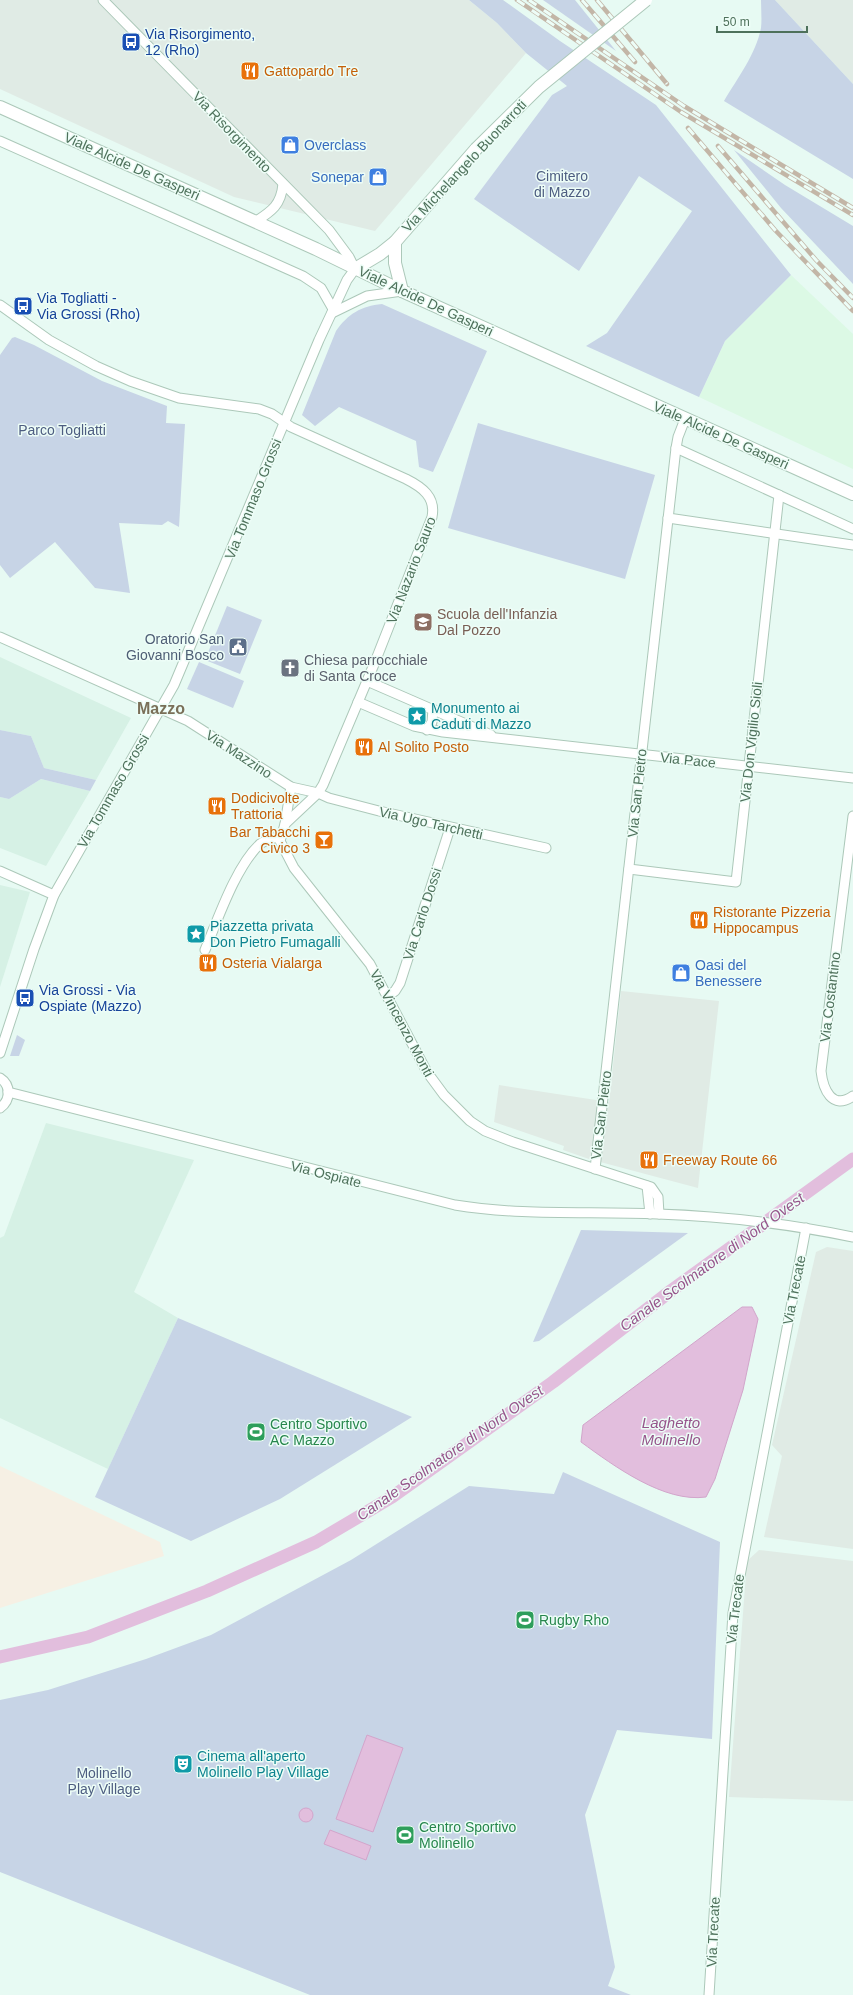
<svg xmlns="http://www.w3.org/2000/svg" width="853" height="1995" font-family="Helvetica,sans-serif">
  <rect width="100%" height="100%" fill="#e7faf3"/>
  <!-- residential -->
  <g fill="#d6f1e5">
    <polygon points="0,657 131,718 96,780 44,768 31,736 0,730"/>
    <polygon points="41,779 90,791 46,866 0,848 0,797 9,799"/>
    <polygon points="0,885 30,892 0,987"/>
    <polygon points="46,1123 194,1160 134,1292 178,1318 108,1469 0,1418 0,1238 4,1236"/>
  </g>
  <!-- commercial -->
  <polygon fill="#dcf9e5" points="791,275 853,334 853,469 699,397 725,341"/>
  <!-- industrial -->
  <g fill="#e0ebe5">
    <polygon points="0,0 469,0 497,23 526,53 375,231 234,197 0,89"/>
    <polygon points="775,0 853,0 853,84"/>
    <polygon points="621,991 719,1001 698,1188 589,1159 563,1150 564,1146 494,1122 499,1085 609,1102"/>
    <polygon points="827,1247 853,1251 853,1549 764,1537 782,1456 772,1445 816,1252"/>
    <polygon points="759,1550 853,1561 853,1801 729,1797 747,1561"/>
  </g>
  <!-- education -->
  <polygon fill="#f6f0e4" points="0,1466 160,1542 164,1556 0,1608"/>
  <!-- green -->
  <g fill="#c7d4e6">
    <polygon points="469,0 503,0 560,41 656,105 791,275 725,341 699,397 586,346 607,333 692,211 639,176 579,271 474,199 552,95 567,86 526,53 497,23"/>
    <polygon points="543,0 575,0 616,51"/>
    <path d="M761,0h14l78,84v95l-129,-78c13,-22 32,-47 37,-73 1,-9 0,-19 0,-28z"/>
    <polygon points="734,150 785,185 853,226 853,284 781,208"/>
    <path d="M382,304l105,47 -54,121 -14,-5 -3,-26 -77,-34 -24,19 -13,-11 34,-84c12,-17 25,-25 46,-27z"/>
    <polygon points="15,337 34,345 102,381 167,406 166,423 185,424 179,527 168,521 162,525 119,523 130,593 95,588 55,542 10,578 0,565 0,355 12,338"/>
    <polygon points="478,423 655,475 625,579 448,528"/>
    <polygon points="227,606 262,620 240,674 205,660"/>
    <polygon points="199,662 244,681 233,708 187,689"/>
    <polygon points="0,730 31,736 44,768 96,780 90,791 41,779 9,799 0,797"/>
    <polygon points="17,1035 25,1040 19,1056 10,1056"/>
    <polygon points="581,1230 688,1233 539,1341 533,1342"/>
    <polygon points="178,1318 398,1411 412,1417 280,1499 191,1541 95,1497"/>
    <polygon points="563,1472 720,1542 712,1739 617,1730 585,1815 615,1967 608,1986 631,1995 310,1995 0,1872 0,1700 48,1690 146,1659 211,1635 351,1560 469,1486 554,1494"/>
  </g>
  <!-- water -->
  <g fill="#e2bedd" stroke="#d2a5cb">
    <path d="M742,1307h10l6,12 -15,71 -28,89 -9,18c-42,6 -92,-31 -125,-55l2,-17z"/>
    <polygon points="367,1735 403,1748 373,1832 336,1819"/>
    <circle cx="306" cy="1815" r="7"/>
    <polygon points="330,1830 371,1846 366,1860 324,1844"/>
  </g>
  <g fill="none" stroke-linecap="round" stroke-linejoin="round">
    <!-- canal -->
    <polyline stroke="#e2bedd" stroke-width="13" points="0,1657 88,1637 207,1591 316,1542 392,1497 553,1382 672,1290 853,1159"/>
    <!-- minor casing -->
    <g stroke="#acc8b9" stroke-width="11">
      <g id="minor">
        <polyline points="0,141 303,276 321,288 333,309"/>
        <path d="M255,222c17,-11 26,-17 28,-38"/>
        <path d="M0,305l49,35 47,26 34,15 49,17 80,11 13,5 19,13 115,52c16,8 30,18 26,38l-57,145 -52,123 -5,8 -33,31"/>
        <polyline points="332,313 367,296 402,291"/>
        <polyline points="676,448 853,529"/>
        <polyline points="668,518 853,545"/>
        <polyline points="0,637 188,721 291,787 318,793 329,798 379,811 546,848"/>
        <polyline points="367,681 491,735"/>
        <polyline points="358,702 414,726 443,732 853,778"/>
        <polyline points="427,730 432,722 433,709"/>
        <polyline points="291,787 285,824 280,841 294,868 370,964 427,1072 444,1095 470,1121 485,1131 513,1142 651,1187 658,1197 659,1214"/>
        <path d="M853,816l-32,255c2,18 11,40 32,25"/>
        <polyline points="629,869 736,882 779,495"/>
        <polyline points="0,871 54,895"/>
        <path d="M205,950c13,-31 31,-84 55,-106 6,-5 13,-6 20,-7"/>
        <polyline points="388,996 395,991 400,983 450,828"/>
        <polyline points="0,1053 34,949 54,895 174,685 319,340 347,280 355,269 349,257 329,230 103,0"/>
        <path d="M0,1078c11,7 11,22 0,30"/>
        <path d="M8,1092l447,113c67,11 135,6 203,9 65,2 131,10 195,23"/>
        <polyline points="595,1169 676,448 678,437 685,419"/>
        <polyline points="647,1186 650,1214"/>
        <polyline points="709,1995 733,1613 806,1228"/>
      </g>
    </g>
    <!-- tertiary casing -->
    <g stroke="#acc8b9" stroke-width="14">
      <g id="tertiary">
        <polyline points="0,107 316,249 402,291 853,494"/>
        <polyline points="395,242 395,263 402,291"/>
        <polyline points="355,269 380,254 395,242 476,149"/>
      </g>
    </g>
    <!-- minor -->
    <use href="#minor" stroke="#fff" stroke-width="9"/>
    <!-- tertiary -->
    <use href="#tertiary" stroke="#fff" stroke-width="12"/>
    <!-- rail casing -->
    <g stroke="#c3b6a7" stroke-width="4.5">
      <g id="rail">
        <polyline points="517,0 681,112 853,215"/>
        <polyline points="529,0 684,106 853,208"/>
        <polyline points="582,0 635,62"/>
        <polyline points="597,0 667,84"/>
        <polyline points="688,128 775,230 853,311"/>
        <polyline points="718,146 816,260 853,298"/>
      </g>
    </g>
    <!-- rail -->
    <use href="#rail" stroke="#edfdf7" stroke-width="3" stroke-dasharray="9" stroke-linecap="butt"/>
    <!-- tertiary-bridge casing -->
    <g stroke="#acc8b9" stroke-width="14" stroke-linecap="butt">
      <polyline id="tertiary-bridge" points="476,149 539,87 646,0"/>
    </g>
    <!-- tertiary-bridge -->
    <use href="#tertiary-bridge" stroke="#fff" stroke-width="12"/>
  </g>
  <!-- icons -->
  <defs>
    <g id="bus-square" transform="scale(1)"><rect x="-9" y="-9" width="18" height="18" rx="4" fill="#1a4fb4" stroke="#edfdf7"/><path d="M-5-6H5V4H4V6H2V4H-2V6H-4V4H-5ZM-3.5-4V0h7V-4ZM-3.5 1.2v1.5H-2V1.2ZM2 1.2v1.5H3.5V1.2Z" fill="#fff"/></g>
    <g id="restaurant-square" transform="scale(1)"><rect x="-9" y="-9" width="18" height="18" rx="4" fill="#e8710a" stroke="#edfdf7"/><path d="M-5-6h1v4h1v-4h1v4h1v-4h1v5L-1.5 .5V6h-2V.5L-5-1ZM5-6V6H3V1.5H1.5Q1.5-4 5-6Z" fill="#fff"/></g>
    <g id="shop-square" transform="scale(1)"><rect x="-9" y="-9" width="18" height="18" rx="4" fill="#3f7fe0" stroke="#edfdf7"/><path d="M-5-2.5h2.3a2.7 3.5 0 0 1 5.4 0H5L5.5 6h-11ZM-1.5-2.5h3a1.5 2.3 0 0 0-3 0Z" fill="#fff"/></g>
    <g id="school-square" transform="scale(1)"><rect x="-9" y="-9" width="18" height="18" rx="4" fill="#8d6e63" stroke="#edfdf7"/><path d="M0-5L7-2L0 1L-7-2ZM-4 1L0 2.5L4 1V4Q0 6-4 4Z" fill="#fff"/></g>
    <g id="civic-square" transform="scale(1)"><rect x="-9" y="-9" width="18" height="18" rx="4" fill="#5c6f8a" stroke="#edfdf7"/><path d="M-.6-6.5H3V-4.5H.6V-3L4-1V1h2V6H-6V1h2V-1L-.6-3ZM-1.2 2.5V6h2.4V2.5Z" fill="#fff"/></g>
    <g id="church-square" transform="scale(1)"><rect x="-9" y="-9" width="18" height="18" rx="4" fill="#6b7280" stroke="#edfdf7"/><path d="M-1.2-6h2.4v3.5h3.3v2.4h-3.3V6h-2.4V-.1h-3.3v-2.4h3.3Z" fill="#fff"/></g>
    <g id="sight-square" transform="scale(1)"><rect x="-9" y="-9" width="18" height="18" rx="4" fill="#0f9aa8" stroke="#edfdf7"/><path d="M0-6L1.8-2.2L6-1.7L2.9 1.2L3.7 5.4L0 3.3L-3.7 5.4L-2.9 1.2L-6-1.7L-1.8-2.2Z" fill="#fff"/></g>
    <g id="bar-square" transform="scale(1)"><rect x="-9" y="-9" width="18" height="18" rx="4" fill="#e8710a" stroke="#edfdf7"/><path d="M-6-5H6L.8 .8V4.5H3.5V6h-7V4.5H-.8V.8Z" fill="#fff"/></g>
    <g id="stadium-square" transform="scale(1)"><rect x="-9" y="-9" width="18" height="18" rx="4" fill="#2e9e5b" stroke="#edfdf7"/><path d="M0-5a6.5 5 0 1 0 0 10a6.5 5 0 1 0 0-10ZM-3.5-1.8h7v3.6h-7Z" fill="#fff"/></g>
    <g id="theatre-square" transform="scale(1)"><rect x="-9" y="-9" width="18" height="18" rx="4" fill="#0f9aa8" stroke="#edfdf7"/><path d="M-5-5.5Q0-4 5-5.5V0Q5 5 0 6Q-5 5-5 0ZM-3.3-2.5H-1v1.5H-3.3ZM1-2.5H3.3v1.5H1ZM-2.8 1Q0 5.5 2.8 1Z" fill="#fff"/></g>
  </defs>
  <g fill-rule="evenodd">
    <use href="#bus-square" x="131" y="42"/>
    <use href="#restaurant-square" x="250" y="71"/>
    <use href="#shop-square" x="290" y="145"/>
    <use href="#shop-square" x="378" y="177"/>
    <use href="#bus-square" x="23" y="306"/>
    <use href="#school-square" x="423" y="622"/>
    <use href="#civic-square" x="238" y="647"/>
    <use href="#church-square" x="290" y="668"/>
    <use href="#sight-square" x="417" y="716"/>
    <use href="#restaurant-square" x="364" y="747"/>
    <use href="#restaurant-square" x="217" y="806"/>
    <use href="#bar-square" x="324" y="840"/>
    <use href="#restaurant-square" x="699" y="920"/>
    <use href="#sight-square" x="196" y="934"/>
    <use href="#restaurant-square" x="208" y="963"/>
    <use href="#shop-square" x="681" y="973"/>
    <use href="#bus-square" x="25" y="998"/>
    <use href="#restaurant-square" x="649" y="1160"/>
    <use href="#stadium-square" x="256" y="1432"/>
    <use href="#stadium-square" x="525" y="1620"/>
    <use href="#theatre-square" x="183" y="1764"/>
    <use href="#stadium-square" x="405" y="1835"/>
  </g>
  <g text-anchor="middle" stroke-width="3" stroke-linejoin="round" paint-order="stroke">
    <!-- transit labels -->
    <g font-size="14" fill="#164399" stroke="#edfdf7" text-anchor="start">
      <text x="145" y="39">Via Risorgimento,<tspan x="145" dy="16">12 (Rho)</tspan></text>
      <text x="37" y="303">Via Togliatti -<tspan x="37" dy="16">Via Grossi (Rho)</tspan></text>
      <text x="39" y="995">Via Grossi - Via<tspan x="39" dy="16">Ospiate (Mazzo)</tspan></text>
    </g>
    <!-- food labels -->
    <g font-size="14" fill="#c56008" stroke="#edfdf7" text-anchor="start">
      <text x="264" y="76">Gattopardo Tre</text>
      <text x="378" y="752">Al Solito Posto</text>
      <text x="231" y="803">Dodicivolte<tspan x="231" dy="16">Trattoria</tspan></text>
      <text x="310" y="837" text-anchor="end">Bar Tabacchi<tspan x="310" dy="16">Civico 3</tspan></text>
      <text x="713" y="917">Ristorante Pizzeria<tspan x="713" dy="16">Hippocampus</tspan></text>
      <text x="222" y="968">Osteria Vialarga</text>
      <text x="663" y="1165">Freeway Route 66</text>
    </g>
    <!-- street labels -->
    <g font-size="14" fill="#4e715b" stroke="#edfdf7">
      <text transform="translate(232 132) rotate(46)" y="5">Via Risorgimento</text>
      <text transform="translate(132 166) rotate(24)" y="5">Viale Alcide De Gasperi</text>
      <text transform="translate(464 166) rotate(-47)" y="5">Via Michelangelo Buonarroti</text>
      <text transform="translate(426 301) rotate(25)" y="5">Viale Alcide De Gasperi</text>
      <text transform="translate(721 435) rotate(24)" y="5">Viale Alcide De Gasperi</text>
      <text transform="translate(253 499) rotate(-68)" y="5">Via Tommaso Grossi</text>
      <text transform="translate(411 570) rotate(-69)" y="5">Via Nazario Sauro</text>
      <text transform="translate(751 742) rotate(-84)" y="5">Via Don Vigilio Sioli</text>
      <text transform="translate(239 754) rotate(33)" y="5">Via Mazzino</text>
      <text transform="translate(688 760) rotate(6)" y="5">Via Pace</text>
      <text transform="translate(113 791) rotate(-60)" y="5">Via Tommaso Grossi</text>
      <text transform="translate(637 793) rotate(-84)" y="5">Via San Pietro</text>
      <text transform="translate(431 823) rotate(13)" y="5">Via Ugo Tarchetti</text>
      <text transform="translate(422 914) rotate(-72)" y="5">Via Carlo Dossi</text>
      <text transform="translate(830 997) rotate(-83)" y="5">Via Costantino</text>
      <text transform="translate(402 1023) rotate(62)" y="5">Via Vincenzo Monti</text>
      <text transform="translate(601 1115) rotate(-83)" y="5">Via San Pietro</text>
      <text transform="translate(326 1174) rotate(14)" y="5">Via Ospiate</text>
      <text transform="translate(794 1290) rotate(-79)" y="5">Via Trecate</text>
      <text transform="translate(735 1609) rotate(-83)" y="5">Via Trecate</text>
      <text transform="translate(713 1932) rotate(-87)" y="5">Via Trecate</text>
    </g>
    <!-- shop labels -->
    <g font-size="14" fill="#366cbe" stroke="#edfdf7" text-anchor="start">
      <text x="304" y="150">Overclass</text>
      <text x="364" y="182" text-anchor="end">Sonepar</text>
      <text x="695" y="970">Oasi del<tspan x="695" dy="16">Benessere</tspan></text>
    </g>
    <!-- park labels -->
    <g font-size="14" fill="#4d5d81" stroke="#edfdf7">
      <text x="562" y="181">Cimitero<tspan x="562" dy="16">di Mazzo</tspan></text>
      <text x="62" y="435">Parco Togliatti</text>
      <text x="104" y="1778">Molinello<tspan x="104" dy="16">Play Village</tspan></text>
    </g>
    <!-- education labels -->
    <g font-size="14" fill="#785e54" stroke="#edfdf7" text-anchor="start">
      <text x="437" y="619">Scuola dell'Infanzia<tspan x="437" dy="16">Dal Pozzo</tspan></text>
    </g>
    <!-- service labels -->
    <g font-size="14" fill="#4e5e75" stroke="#edfdf7" text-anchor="end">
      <text x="224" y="644">Oratorio San<tspan x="224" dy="16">Giovanni Bosco</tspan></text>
    </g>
    <!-- worship labels -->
    <g font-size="14" fill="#5b616d" stroke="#edfdf7" text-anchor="start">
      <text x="304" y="665">Chiesa parrocchiale<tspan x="304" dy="16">di Santa Croce</tspan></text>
    </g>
    <!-- culture labels -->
    <g font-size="14" fill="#0d838f" stroke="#edfdf7" text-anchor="start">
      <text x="431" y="713">Monumento ai<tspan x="431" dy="16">Caduti di Mazzo</tspan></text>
      <text x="210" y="931">Piazzetta privata<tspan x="210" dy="16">Don Pietro Fumagalli</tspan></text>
      <text x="197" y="1761">Cinema all'aperto<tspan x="197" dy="16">Molinello Play Village</tspan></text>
    </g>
    <!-- leisure labels -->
    <g font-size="14" fill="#27864d" stroke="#edfdf7" text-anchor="start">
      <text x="270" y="1429">Centro Sportivo<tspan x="270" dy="16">AC Mazzo</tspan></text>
      <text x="539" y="1625">Rugby Rho</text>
      <text x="419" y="1832">Centro Sportivo<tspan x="419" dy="16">Molinello</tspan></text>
    </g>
    <!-- water labels -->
    <g font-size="15" font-style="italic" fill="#96548b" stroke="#edfdf7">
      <text transform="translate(712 1262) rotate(-36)" y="5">Canale Scolmatore di Nord Ovest</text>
      <text x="671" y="1428">Laghetto<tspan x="671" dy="17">Molinello</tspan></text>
      <text transform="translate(450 1453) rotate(-35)" y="5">Canale Scolmatore di Nord Ovest</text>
    </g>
    <!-- quarter labels -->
    <g font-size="16" font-weight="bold" fill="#7a6f58" stroke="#edfdf7">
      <text x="161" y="714">Mazzo</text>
    </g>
  </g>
  <!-- scale -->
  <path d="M717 26v6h90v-6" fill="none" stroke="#4e715b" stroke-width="2"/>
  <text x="723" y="26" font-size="12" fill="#4e715b" stroke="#edfdf7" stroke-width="3" paint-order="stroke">50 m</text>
</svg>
